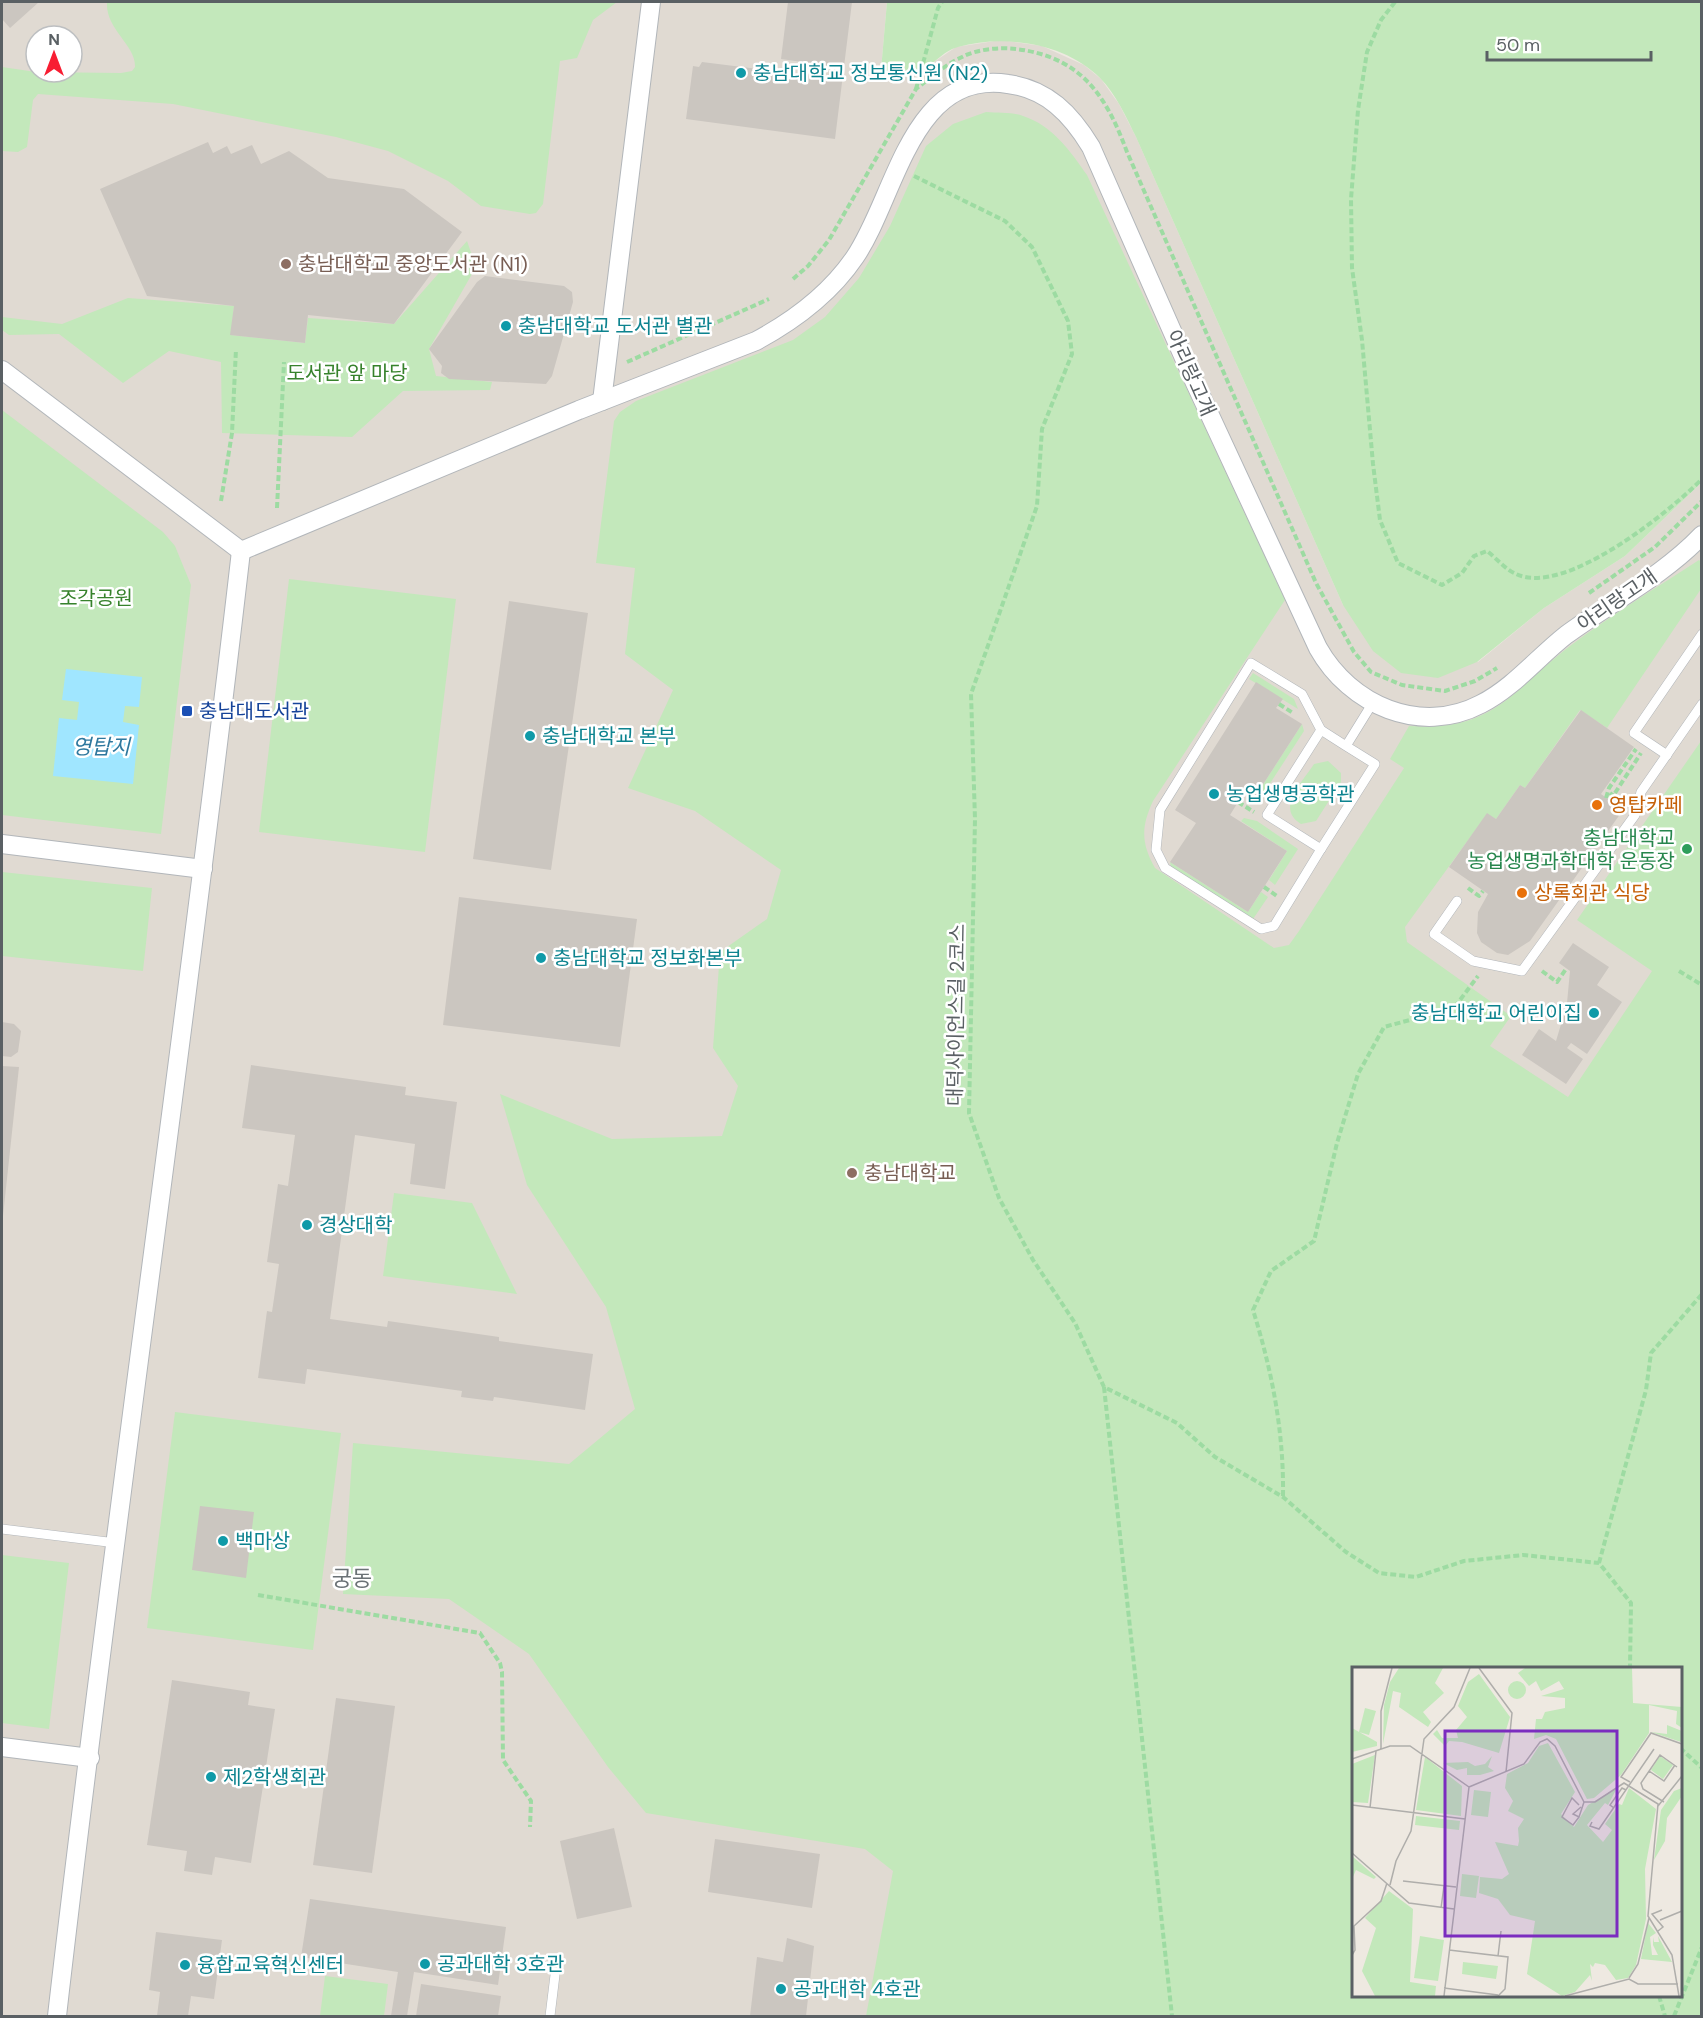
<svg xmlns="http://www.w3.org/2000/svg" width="1703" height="2018" font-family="'DM Sans','Noto Sans KR',sans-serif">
  <rect width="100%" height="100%" fill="#eee9e1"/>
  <!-- education -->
  <path fill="#e0dad2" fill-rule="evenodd" d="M2,2h885l-7,79 36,-7 40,-27 45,-7 41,6 42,19 17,14 18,25 17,33 207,468 135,57 66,-54 81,-52 76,-73v1439l-21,-254h-326v328l108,20h-1460zM36,36h36v36h-36z"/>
  <!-- green -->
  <g fill="#c3e8bb" fill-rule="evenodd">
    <path d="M107,2h510l-24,18 -16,38 -17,3 -17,143 -7,9 -6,1 -49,-8 -33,-25 -60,-30 -52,-14 -163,-33 -135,-10 -5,6 -6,47 -9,5 -16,-1v-84l34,5 85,1 11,-2 3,-4c1,-22 -30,-38 -28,-65z"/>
    <path d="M887,2h814v481l-76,73 -81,52 -67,54 -39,16 -37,-5 -28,-22 -30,-46 -207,-468c-10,-20 -20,-43 -36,-59 -35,-35 -95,-44 -142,-31 -16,4 -27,21 -42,27 -11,4 -25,5 -36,7z"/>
    <path d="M986,112c12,1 27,0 37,4 29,9 48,36 64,59l198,425 -132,201c-12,26 -12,42 2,67l119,80 15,-3 10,-14 105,-163 -14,-9 19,-33c86,5 101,-34 161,-80 41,-31 86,-58 129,-86l2,2v27l-94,139 -27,-18 -55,78 -5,-3 -24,34 -9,-5 -82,113 2,15 104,74 -21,30 78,51 84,-126 -75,-51 124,-179v1275h-835l27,-145 -28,-22 -219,-36 -38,-46 -79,-113 -80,-55 -106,-5 10,-151 216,21 66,-55 -29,-102 -79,-122 -27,-91 112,45 110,-3 16,-50 -25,-38 7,-96 47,-33 14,-49 -86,-59 -67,-23 45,-98 -48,-36 10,-86 -39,-5 18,-142 6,-9 16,-11 157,-61 32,-23 34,-39 31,-52 36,-80 27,-22zM1354,1668h326v328h-326z"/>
    <polygon points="467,241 476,267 429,349 436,376 492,382 490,390 403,391 352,437 222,433 221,362 169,351 123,383 59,334 9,335 2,330 2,317 62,324 128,298 234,306 231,335 305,343 308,318 394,324"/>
    <polygon points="2,410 163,532 175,546 191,585 161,834 2,815"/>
    <polygon points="289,579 456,599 425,852 259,832"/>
    <polygon points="1253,673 1294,699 1298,709 1249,679"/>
    <polygon points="1302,724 1304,731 1262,796 1255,797"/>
    <path d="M1328,761l13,12v9l-25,39 -15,3c-26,-16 1,-41 13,-60z"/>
    <polygon points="1244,818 1257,821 1298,849 1275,885 1269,880 1287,851 1241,821"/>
    <polygon points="1170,862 1248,912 1261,892 1268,897 1253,919 1171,867"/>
    <polygon points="2,872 152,888 143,971 2,956"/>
    <polygon points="394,1193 472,1203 517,1294 383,1276"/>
    <polygon points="175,1412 341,1433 313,1650 147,1628"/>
    <polygon points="2,1555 69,1563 49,1729 2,1723"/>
    <polygon points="325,1976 388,1984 384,2016 320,2016"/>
  </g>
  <!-- water -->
  <polygon fill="#a0e6ff" points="66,669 142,677 139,707 125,706 123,722 139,725 133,784 53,776 59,718 77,720 79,702 62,700"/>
  <!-- building -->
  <g fill="#cbc6c0">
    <polygon points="2,2 39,2 10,28 2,19"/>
    <polygon points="788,2 852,2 835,139 686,119 693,66 699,67 702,62 836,79 838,67 781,59"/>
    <polygon points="208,142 213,153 227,146 231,154 252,145 261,164 289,151 328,178 404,189 462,232 394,324 308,315 305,343 230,335 234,306 147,296 100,189"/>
    <polygon points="485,276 564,286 572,292 573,302 552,376 546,384 449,379 441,373 442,366 429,349 477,282"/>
    <polygon points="509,601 588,613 551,870 473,859"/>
    <polygon points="1256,682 1283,699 1276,708 1302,724 1255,797 1245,791 1230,815 1287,851 1248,912 1170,862 1196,823 1175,810"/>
    <polygon points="1581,710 1634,747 1601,794 1623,810 1530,941 1508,955 1497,953 1481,942 1477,933 1478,912 1488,894 1449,867 1487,813 1496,819 1520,785 1525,788"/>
    <polygon points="459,897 637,919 620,1047 443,1025"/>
    <polygon points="1573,943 1609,967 1597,985 1622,1002 1587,1054 1571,1043 1567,1048 1583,1059 1566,1084 1522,1055 1539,1029 1556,1041 1565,1011 1571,1014 1575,1008 1567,1003 1570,971 1559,963"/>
    <polygon points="2,1022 14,1024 21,1031 18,1052 11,1057 2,1056"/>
    <polygon points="251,1065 406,1087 405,1095 457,1102 445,1189 410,1184 415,1144 355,1135 330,1319 387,1327 388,1321 499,1337 499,1341 593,1354 585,1410 494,1397 493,1401 461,1397 462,1391 307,1369 305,1384 258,1378 267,1311 272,1312 279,1264 267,1262 278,1184 288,1186 295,1135 242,1128"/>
    <polygon points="2,1066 19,1067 3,1216 2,1216"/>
    <polygon points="200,1506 254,1512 246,1578 192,1570"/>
    <polygon points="172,1680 250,1692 248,1705 275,1709 251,1863 215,1857 212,1875 184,1871 187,1851 147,1845"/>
    <polygon points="336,1698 395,1706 372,1873 313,1865"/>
    <polygon points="614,1828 632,1907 577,1919 560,1841"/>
    <polygon points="715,1839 820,1854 812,1908 708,1892"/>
    <polygon points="310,1899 506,1927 498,1985 414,1972 407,2016 391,2016 398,1972 301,1957"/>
    <polygon points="156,1932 222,1940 214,1999 191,1996 188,2016 157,2016 160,1992 149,1990"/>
    <polygon points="787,1938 814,1946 806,2016 750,2016 757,1957 783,1962"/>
    <polygon points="421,1984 501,1996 498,2016 416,2016"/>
  </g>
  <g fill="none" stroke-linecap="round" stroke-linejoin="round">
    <!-- service casing -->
    <g stroke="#b2b6ba" stroke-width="10">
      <g id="service">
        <polyline points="1321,730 1302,694 1251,663 1160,810 1156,850 1165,868 1261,929 1274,926 1321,849"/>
        <polyline points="1346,746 1321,730 1267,815 1321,849 1375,764 1346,746 1372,704"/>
        <polyline points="1667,755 1634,733 1702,634"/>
        <polyline points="1457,901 1434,934 1473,961 1522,971 1635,815 1641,792 1702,704"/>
        <polyline points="2,1529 116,1543"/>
        <polyline points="550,2016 555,1975"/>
      </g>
    </g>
    <!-- minor casing -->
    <g stroke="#b2b6ba" stroke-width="20">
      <g id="minor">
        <polyline points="2,370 241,551"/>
        <polyline points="602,401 651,2"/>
        <path d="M241,551l338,-141 177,-69c39,-21 74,-47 99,-84 41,-60 56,-188 153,-173 39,5 63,30 83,63l104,236 123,265c32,57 102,88 163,56 32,-16 57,-47 85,-69 45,-33 97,-59 136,-100"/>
        <polyline points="2,844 203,869"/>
        <polyline points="2,1747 90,1758"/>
        <path d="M57,2016c56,-489 128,-976 184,-1465"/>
      </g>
    </g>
    <!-- path -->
    <g stroke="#9ddba2" stroke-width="4" stroke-dasharray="6 3" stroke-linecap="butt">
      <path d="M1395,2l-14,18 -14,32 -9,58 -7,89 1,69 10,72 11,124 7,56 18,43 44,22 20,-12 12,-17 13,-5c9,7 19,19 29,23 49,23 153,-62 186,-95"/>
      <polyline points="916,89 938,8 942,2"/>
      <polyline points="914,176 1005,221 1032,247 1068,321 1072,354 1042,429 1037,506 971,694 975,819 969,1113 999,1198 1033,1260 1075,1323 1104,1387 1177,1423 1215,1457 1283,1497 1346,1552 1379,1573 1416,1577 1464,1561 1523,1555 1599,1563 1631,1603 1630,1668"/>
      <path d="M793,279l15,-13 21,-26 87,-151c15,-12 29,-24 46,-32 15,-8 38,-10 54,-8 65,8 90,46 111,103l189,431 38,69 17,20 31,13 43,6 30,-10 22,-13"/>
      <polyline points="627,362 769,299"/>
      <polyline points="221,501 232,433 236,349"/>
      <polyline points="277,508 284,362"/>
      <polyline points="1589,593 1655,547 1702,501"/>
      <polyline points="1279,704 1293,713"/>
      <polyline points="1610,793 1624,804"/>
      <polyline points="1615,793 1641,753"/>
      <polyline points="1606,798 1609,788 1636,749"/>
      <polyline points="1238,802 1254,812"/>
      <polyline points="1264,887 1277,896"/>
      <polyline points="1468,888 1479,896 1483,891"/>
      <polyline points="1542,971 1557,982 1566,969"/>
      <polyline points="1679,971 1702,985"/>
      <polyline points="1104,1387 1172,2016"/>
      <path d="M1283,1496c1,-64 -11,-125 -30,-186l18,-39 43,-30 23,-98 21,-69 26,-47 70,-19 24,-32"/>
      <polyline points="1599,1563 1646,1390 1651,1353 1702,1294"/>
      <polyline points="258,1595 480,1633 500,1663 502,1672 503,1760 531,1801 530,1827"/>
      <polyline points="1680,1748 1702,1768"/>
      <polyline points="1659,1996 1665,2016"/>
      <polyline points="1674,2016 1702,1947"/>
    </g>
    <!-- service -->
    <use href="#service" stroke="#fff" stroke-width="9"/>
    <!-- minor -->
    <use href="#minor" stroke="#fff" stroke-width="18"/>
  </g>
  <!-- markers -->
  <g fill="#0f9aa8" stroke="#fff" stroke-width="2">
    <circle cx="741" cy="73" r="6"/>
    <circle cx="506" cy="326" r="6"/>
    <circle cx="530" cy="736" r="6"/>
    <circle cx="1214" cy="794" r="6"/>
    <circle cx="541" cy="958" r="6"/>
    <circle cx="1594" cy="1013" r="6"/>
    <circle cx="307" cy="1225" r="6"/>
    <circle cx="223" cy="1541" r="6"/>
    <circle cx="211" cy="1777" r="6"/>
    <circle cx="425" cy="1964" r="6"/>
    <circle cx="185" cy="1965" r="6"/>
    <circle cx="781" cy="1989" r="6"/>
  </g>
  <g fill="#8d6e63" stroke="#fff" stroke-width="2">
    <circle cx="286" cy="264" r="6"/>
    <circle cx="852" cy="1173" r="6"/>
  </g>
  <rect fill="#1a4fb4" stroke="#fff" stroke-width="2" x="181" y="705" width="12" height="12" rx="3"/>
  <g fill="#e8710a" stroke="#fff" stroke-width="2">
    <circle cx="1597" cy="805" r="6"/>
    <circle cx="1522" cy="893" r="6"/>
  </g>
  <circle fill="#2e9e5b" stroke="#fff" stroke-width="2" cx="1687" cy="849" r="6"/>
  <g text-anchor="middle" stroke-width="5" stroke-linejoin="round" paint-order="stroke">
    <!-- culture labels -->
    <g font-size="20" fill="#0d838f" stroke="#fff" text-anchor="start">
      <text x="753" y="80">충남대학교 정보통신원 (N2)</text>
      <text x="518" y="333">충남대학교 도서관 별관</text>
      <text x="542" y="743">충남대학교 본부</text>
      <text x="1226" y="801">농업생명공학관</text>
      <text x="553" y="965">충남대학교 정보화본부</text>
      <text x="1582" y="1020" text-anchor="end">충남대학교 어린이집</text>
      <text x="319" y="1232">경상대학</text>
      <text x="235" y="1548">백마상</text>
      <text x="223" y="1784">제2학생회관</text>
      <text x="437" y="1971">공과대학 3호관</text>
      <text x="197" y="1972">융합교육혁신센터</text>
      <text x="793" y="1996">공과대학 4호관</text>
    </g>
    <!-- education labels -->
    <g font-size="20" fill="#785e54" stroke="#fff" text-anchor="start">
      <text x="298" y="271">충남대학교 중앙도서관 (N1)</text>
      <text x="864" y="1180">충남대학교</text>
    </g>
    <!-- park labels -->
    <g font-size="20" fill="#37822c" stroke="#fff">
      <text x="347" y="380">도서관 앞 마당</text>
      <text x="96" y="605">조각공원</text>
    </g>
    <!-- street labels -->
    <g font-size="20" fill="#5a6064" stroke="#fff">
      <text transform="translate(1191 373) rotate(66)" y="7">아리랑고개</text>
      <text transform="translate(1617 600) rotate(-35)" y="7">아리랑고개</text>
      <text transform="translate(956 1015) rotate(-89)" y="7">대덕사이언스길 2코스</text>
    </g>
    <!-- transit labels -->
    <g font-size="20" fill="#164399" stroke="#fff" text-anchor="start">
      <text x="199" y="718">충남대도서관</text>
    </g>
    <!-- food labels -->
    <g font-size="20" fill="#c56008" stroke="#fff" text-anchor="start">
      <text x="1609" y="812">영탑카페</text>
      <text x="1534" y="900">상록회관 식당</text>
    </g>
    <!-- leisure labels -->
    <g font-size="20" fill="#27864d" stroke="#fff" text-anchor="end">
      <text x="1675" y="845">충남대학교<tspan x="1675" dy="23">농업생명과학대학 운동장</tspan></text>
    </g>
    <!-- water labels -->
    <g font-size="21" font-style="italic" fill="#2e789e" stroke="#fff">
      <text x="101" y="754">영탑지</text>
    </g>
    <!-- quarter labels -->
    <g font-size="22" fill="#6b7276" stroke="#fff">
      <text x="352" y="1586">궁동</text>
    </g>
  </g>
  <!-- overview -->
  <g transform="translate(1352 1667)">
    <rect width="330" height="330" fill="#eee9e1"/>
    <path d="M47,1h44l-8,15 9,10 -21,19 8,10 -3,5 -29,-20 2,-14 -8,-2 -10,53 1,-39 6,-23zM173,1h107l1,35 49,4v21l-6,-4 1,-13 -28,-6v28l-28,42 -27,23 -7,1 -31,-60 -10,-4 -12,4 2,-20h6l3,-7 20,-4v-10l-24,-2 23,-7 -5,-8 -18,10 -5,-10 -7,5 -11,-13zM127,7l31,43 -11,36 -37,-11 -13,-1 -4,5 -12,-12 4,-4 5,8h16l-2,-8 11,-13 -9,-11 10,-24zM156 23a9 9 0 1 1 18 0a9 9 0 1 1-18 0ZM13,41l11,3 -7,24 -10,-3zM315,58l15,6 -1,11 -30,-10 16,2zM0,61l25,14v4l-25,6zM196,76l27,49 -14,22 13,13 14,-22 29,-17 -9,17 -3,-2 -18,22 16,17 9,-12 -7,-6 14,-20 3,1 7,-17 27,21 -11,60 1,50 -10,46 -8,13 -12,2 -11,-15 -10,-2 -2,4 -3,-3 2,17 -2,-6 -15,17 -13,4 -35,-22 8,-53 -25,-6 -12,-16 -19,-6 1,-16 22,2 7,-5 -14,-32 23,4 1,-5 -1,-13 6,-9 -16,-8 5,-10 -8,-13 2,-14 21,-11 11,-17zM23,88l-7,48 -16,-1v-38zM140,89l-4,11 6,4 -14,4h-13v-7l-10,2 -14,-7 25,-1 7,4 10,-2zM308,89l13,9 -10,14 -12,-9zM73,90l37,29 -1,30 -45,-6zM330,121v8l-15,22 -2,23 -11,19 7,-50 13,-19zM122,123l17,2 -3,25 -17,-2zM64,149l44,5 -1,9 -44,-5zM0,189l24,21 -2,2 -18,-9 -4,9zM110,207l17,2 -3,22 -16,-2zM37,224l24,18 -3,73 26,4 -1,10h-60l-13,-25 14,-43 -11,-10zM296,256l8,10 -6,4 2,18h6l-5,-10v-8l1,5h5l-1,-6 14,26 -31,-3zM68,269l24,4 -6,41 -24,-3zM111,295l35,4 -2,13 -34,-5z" fill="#c3e8bb"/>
    <path fill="none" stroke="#afaeab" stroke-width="1.5" d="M127,1l33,45 -6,59M29,82v-38l11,-43M0,92l38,-13h20l59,41M297,104l15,10 11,-16M278,115l-9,-5 30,-44 31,11M117,120l55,-23 16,-22 7,-3 8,7 29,56h11l29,-19 34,21 -10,112 24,39 7,41M312,135l-21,-13 -2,-6 19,-28 17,12M0,138l113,14M227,138l-7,-7 -10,19 11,8 6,-8M306,139l24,-30M229,140l-8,7 6,3 5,-15M18,141l6,-57M262,141l-4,-3 12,-17 4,2M240,155l-2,4 9,3 55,-80M0,186l57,50 45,6M51,214l53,6M38,218l6,-24 15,-30 13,-92 30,-32 16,-39M89,241l3,-22M308,253l22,-9M306,264l5,-4 -11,-13 10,-4M97,283l59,7 -3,32 -7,7M0,288l3,-5 -1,-24 27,-25 6,-18M146,289l3,-25M277,311l9,-14 11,-46M92,321l54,7M92,329l25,-209M213,329l64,-17 9,5h40"/>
    <path fill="#7b2cbf" fill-opacity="0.15" stroke="#7b2cbf" stroke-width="3" d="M93,64h172v205h-172z"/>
    <rect width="330" height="330" fill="none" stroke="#5a6064" stroke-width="3"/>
  </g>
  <!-- border -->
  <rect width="1703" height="2018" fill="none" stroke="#5a6064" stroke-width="6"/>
  <!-- north arrow -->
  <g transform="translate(54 54)"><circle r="28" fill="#ffffff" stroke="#bdbfc1" stroke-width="1.5"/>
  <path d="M0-4.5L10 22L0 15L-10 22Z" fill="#f81d32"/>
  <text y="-9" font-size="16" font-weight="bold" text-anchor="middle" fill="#5a6064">N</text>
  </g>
  <!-- scale -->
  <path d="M1487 51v9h164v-9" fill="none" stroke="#5a6064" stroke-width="3"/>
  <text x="1496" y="51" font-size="18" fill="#5a6064" stroke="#ffffff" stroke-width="4.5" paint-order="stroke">50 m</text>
</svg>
